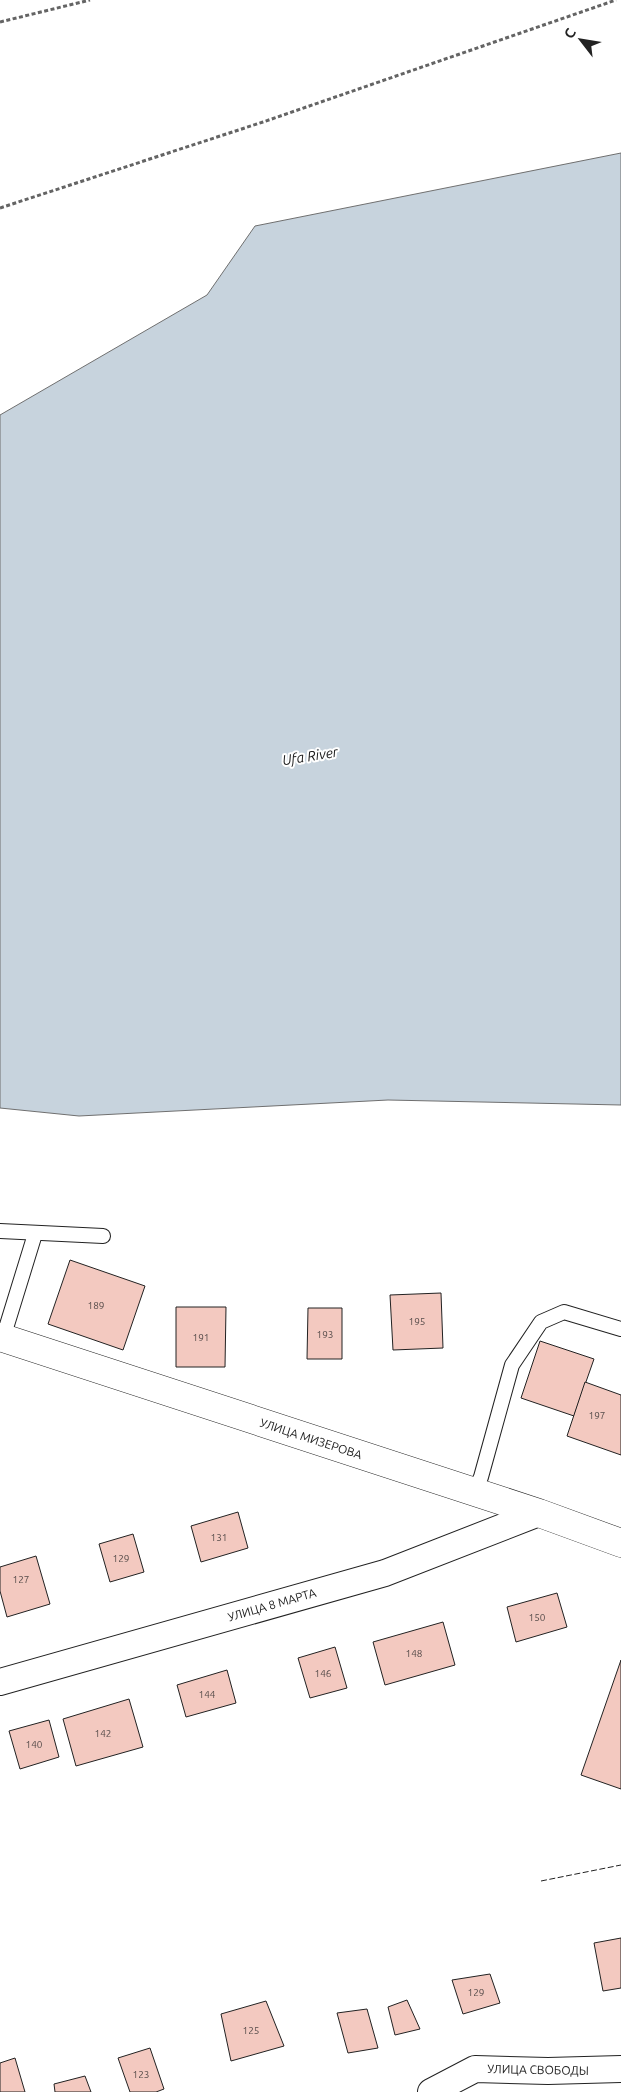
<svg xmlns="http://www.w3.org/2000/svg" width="621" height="2092" font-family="Ubuntu,sans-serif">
  <rect width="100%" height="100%" fill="#fff"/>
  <!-- water -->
  <polygon fill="#c7d3dd" stroke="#6f6f6f" points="621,153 621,1105 388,1100 79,1116 0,1108 0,415 207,295 255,226"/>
  <!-- building -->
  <g fill="#f3c9c0" stroke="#222">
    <polygon points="70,1260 145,1286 123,1350 48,1324"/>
    <polygon points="441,1293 443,1348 393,1350 390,1295"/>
    <polygon points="176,1307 226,1307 225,1367 176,1367"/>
    <polygon points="308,1308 342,1308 342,1359 307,1359"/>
    <polygon points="540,1341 594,1359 574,1416 521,1398"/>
    <polygon points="585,1382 621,1395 621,1455 567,1436"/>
    <polygon points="238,1512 248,1548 201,1562 191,1526"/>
    <polygon points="133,1534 144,1572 110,1582 99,1544"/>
    <polygon points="36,1556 50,1604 7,1617 0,1591 0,1567"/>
    <polygon points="557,1593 567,1627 516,1642 507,1607"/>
    <polygon points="443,1622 455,1665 385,1685 373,1642"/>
    <polygon points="335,1647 347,1688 310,1698 298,1658"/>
    <polygon points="621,1660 621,1789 581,1775"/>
    <polygon points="227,1670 236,1703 186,1717 177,1685"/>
    <polygon points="129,1699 143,1747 76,1766 63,1719"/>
    <polygon points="49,1720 59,1757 20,1769 9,1731"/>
    <polygon points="621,1938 621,1988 603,1991 594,1943"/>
    <polygon points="490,1974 500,2003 463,2014 452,1980"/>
    <polygon points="407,2000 420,2029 395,2035 388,2007"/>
    <polygon points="266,2001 284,2046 231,2061 221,2014"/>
    <polygon points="367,2009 378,2048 348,2053 337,2013"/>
    <polygon points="150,2048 164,2089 156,2092 130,2092 118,2058"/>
    <polygon points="15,2058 25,2092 0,2092 0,2063"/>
    <polygon points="85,2076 91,2092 55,2092 54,2084"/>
  </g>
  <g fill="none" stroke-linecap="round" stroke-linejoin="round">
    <!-- lane casing -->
    <g stroke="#222" stroke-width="16">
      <g id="lane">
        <polyline points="0,1231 103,1236"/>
        <polyline points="3,1338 35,1234"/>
        <polyline points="474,1492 481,1477 512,1365 541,1322 564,1312 621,1329"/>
      </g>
    </g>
    <!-- street casing -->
    <g stroke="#222" stroke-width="28">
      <g id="street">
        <polyline points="0,1682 385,1573 539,1513"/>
        <polyline points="431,2092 475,2069 548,2071 621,2069"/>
      </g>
    </g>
    <!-- secondary casing -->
    <g stroke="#222" stroke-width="29">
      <polyline id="secondary" points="0,1337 539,1513 621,1543"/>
    </g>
    <!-- path -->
    <g stroke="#646464" stroke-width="3" stroke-dasharray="4 2.5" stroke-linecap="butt">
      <polyline points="0,22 90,0"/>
      <polyline points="0,208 263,122 616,0"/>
    </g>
    <!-- lane -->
    <use href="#lane" stroke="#fff" stroke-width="14"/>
    <!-- street -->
    <use href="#street" stroke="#fff" stroke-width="26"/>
    <!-- secondary -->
    <use href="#secondary" stroke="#fff" stroke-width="28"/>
    <!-- fence -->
    <polyline stroke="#222" stroke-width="1" stroke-dasharray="6 2.5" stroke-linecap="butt" points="541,1881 621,1865"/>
  </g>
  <g text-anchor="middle" stroke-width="4" stroke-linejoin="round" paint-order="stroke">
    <!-- number labels -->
    <g font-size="10" fill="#564c4a">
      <text x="96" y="1309">189</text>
      <text x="417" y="1325">195</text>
      <text x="325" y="1338">193</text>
      <text x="201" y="1341">191</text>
      <text x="597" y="1419">197</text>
      <text x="219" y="1541">131</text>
      <text x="121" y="1562">129</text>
      <text x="21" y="1583">127</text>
      <text x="537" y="1621">150</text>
      <text x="414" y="1657">148</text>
      <text x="323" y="1677">146</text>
      <text x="207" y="1698">144</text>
      <text x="103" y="1737">142</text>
      <text x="34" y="1748">140</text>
      <text x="476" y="1996">129</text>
      <text x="251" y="2034">125</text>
      <text x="141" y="2078">123</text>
    </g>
    <!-- street labels -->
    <g font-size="12" fill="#222" stroke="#fff">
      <text transform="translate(311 1439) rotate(18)" y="4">УЛИЦА МИЗЕРОВА</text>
      <text transform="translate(272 1605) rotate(-16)" y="4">УЛИЦА 8 МАРТА</text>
      <text transform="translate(538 2070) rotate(1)" y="4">УЛИЦА СВОБОДЫ</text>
    </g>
    <!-- water labels -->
    <g font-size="14" font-style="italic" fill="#222" stroke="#fff">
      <text transform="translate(310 756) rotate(-9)" y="5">Ufa River</text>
    </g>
  </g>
  <!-- north arrow -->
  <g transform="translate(581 40) rotate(301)" stroke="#ffffff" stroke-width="4" paint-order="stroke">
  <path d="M0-4L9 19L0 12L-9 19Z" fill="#222222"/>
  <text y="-8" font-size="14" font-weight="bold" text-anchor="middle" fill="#222222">С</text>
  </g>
</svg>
